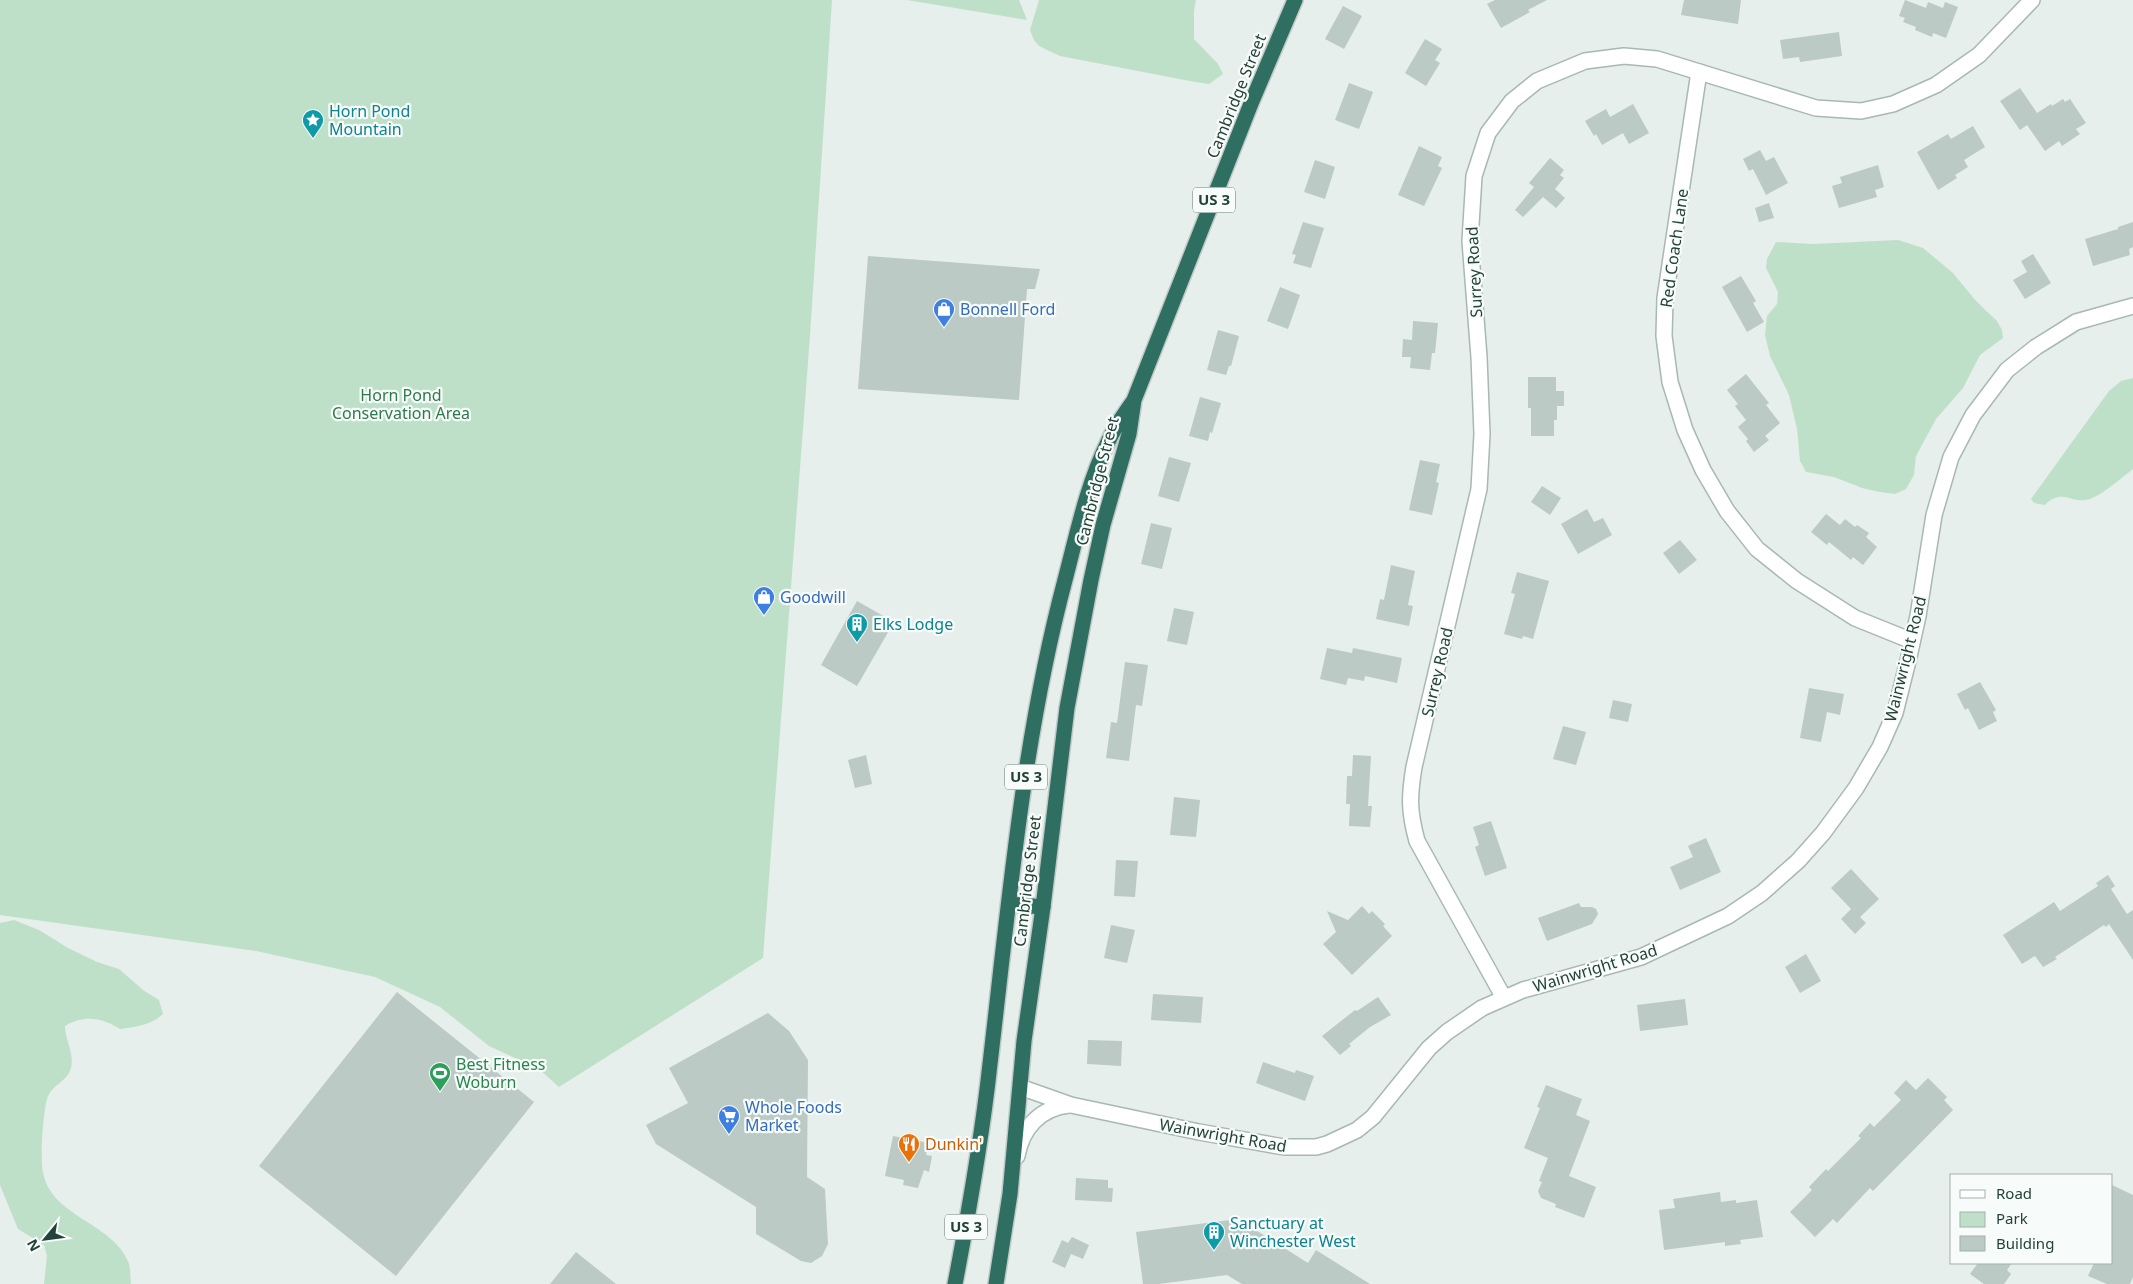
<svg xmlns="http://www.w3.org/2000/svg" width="2133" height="1284" font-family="'Noto Sans',sans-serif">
  <rect width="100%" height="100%" fill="#e6efeb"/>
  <!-- green -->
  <g fill="#bfe0c8">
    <polygon points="0,0 832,0 810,336 763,958 559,1087 539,1069 489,1046 440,1007 375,977 256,951 0,915"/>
    <polygon points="907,0 1019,0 1027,20"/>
    <polygon points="1039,0 1196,0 1194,11 1194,39 1218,64 1223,74 1209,84 1195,82 1060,56 1039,46 1034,40 1030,30"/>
    <polygon points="1898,240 1923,248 1953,273 1976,301 1997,321 2002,330 2003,338 1980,355 1963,388 1936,419 1916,456 1914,475 1906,489 1895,494 1880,492 1862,488 1834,477 1806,472 1800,461 1797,429 1789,395 1770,356 1765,335 1767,316 1777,304 1778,292 1766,268 1767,259 1776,242 1813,244"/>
    <path d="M2133,378v91c-13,10 -28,24 -43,30 -19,6 -27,-12 -45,6l-11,-2 -3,-4 78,-108 12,-10z"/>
    <path d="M14,920l25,10 29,18 29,14 22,7 24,21 16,10 4,14c-12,11 -27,13 -43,15 -17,-11 -36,-15 -55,-3 0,16 11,28 5,45 -3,9 -18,15 -22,25 -5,14 -8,61 -5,76 7,44 68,50 85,89 3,7 2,16 3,23h-87l3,-28 -3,-11 -26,-16 -18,-44v-262z"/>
  </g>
  <!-- building -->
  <g fill="#bbcac4">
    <polygon points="1495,0 1547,0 1528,10 1530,12 1501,28 1487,4"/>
    <polygon points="1684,0 1741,0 1738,24 1681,15"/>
    <polygon points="1905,0 1926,8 1928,2 1943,8 1945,2 1958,7 1946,38 1933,33 1932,37 1915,30 1916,27 1903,22 1905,18 1899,16"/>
    <polygon points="1343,6 1362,16 1344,49 1325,39"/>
    <polygon points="1839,32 1842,56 1800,62 1799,57 1783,59 1780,40"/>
    <polygon points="1425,39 1442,49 1435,60 1440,63 1426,86 1405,73"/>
    <polygon points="1349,83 1373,92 1359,129 1335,120"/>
    <polygon points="2020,88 2037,113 2051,104 2052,106 2063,99 2065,102 2070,99 2086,123 2076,129 2080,134 2062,146 2059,141 2045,151 2027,125 2020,130 2000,101"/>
    <polygon points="1633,104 1649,133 1629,144 1623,133 1602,145 1596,134 1594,136 1585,121 1606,109 1610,117"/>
    <polygon points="1973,126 1985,147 1964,160 1968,167 1955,175 1957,178 1938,190 1917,152 1948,134 1951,139"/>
    <polygon points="1419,146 1442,157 1438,166 1442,168 1424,206 1398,195"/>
    <polygon points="1760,150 1766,161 1774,157 1788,183 1766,195 1753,169 1749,171 1743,159"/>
    <polygon points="1550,158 1564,170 1560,175 1564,178 1555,189 1565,198 1556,208 1543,197 1523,217 1515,210 1534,187 1529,183"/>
    <polygon points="1315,160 1335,167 1325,199 1304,192"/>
    <polygon points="1878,165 1884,187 1875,190 1877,197 1839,208 1832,186 1842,183 1840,177"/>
    <polygon points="1769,203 1774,218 1759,222 1755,208"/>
    <polygon points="1303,222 1324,228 1311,268 1293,263 1296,255 1292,254"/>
    <polygon points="2133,222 2133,247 2129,249 2130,255 2093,266 2085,239 2118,229 2118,227"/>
    <polygon points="2033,254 2051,283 2025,299 2013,280 2027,272 2021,261"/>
    <polygon points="868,256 1040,269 1035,289 1027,289 1019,400 858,389"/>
    <polygon points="1741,276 1756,301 1753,303 1764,322 1747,332 1722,287"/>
    <polygon points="1280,287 1300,295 1288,329 1267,321"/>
    <polygon points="1413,321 1438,323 1435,353 1432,353 1430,370 1410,368 1411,357 1402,357 1403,339 1412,340"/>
    <polygon points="1218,330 1239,336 1231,366 1229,366 1226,375 1207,370"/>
    <polygon points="1746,374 1769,403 1766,405 1780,423 1765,436 1769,440 1754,452 1746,441 1748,439 1738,427 1746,420 1735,406 1738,404 1727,390"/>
    <polygon points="1528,377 1556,377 1556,391 1564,391 1564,406 1557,406 1557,420 1554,420 1554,436 1531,436 1531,408 1528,408"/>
    <polygon points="1200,397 1221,403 1212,433 1210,432 1208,441 1189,436"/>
    <polygon points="1169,457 1191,463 1179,502 1158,496"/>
    <polygon points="1420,460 1440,464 1436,482 1439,483 1432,515 1409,510"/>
    <polygon points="1542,486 1561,498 1550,515 1531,502"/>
    <polygon points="1587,509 1594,522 1603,518 1612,535 1578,554 1561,524"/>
    <polygon points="1826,514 1840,525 1845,519 1855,527 1857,525 1869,533 1866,537 1877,547 1863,565 1853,557 1851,560 1829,542 1827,545 1811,532"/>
    <polygon points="1151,523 1172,528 1162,569 1141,564"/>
    <polygon points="1680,540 1697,560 1679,574 1663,553"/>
    <polygon points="1391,565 1415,571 1408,605 1413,606 1409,626 1376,619 1380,599 1384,600"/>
    <polygon points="1517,572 1549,581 1533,639 1523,636 1522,639 1504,634 1515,594 1511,593"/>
    <polygon points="857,601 894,622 857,686 821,665"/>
    <polygon points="1174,608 1194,612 1187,645 1167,641"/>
    <polygon points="1327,648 1352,653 1353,648 1402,658 1397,683 1365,676 1364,681 1348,678 1346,685 1320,679"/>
    <polygon points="1125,662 1148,665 1142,706 1136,705 1129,761 1106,758 1111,722 1117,723"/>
    <polygon points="1980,682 1996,710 1993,712 1997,721 1979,730 1968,708 1965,710 1957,694"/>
    <polygon points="1809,688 1844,694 1840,715 1827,712 1821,742 1800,738"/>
    <polygon points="1613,700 1632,704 1628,722 1609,718"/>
    <polygon points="1563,726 1586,732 1576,765 1553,759"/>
    <polygon points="866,755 872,784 855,788 848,760"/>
    <polygon points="1353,755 1371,756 1368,806 1372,806 1370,827 1349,826 1350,804 1346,804 1347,776 1352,776"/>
    <polygon points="1174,797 1200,800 1196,837 1170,835"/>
    <polygon points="1491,821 1507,868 1485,876 1475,847 1479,845 1473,827"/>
    <polygon points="1706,838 1721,872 1680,890 1670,867 1693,857 1688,846"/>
    <polygon points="1116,860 1138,861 1135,897 1114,896"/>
    <polygon points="1851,869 1879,899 1860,917 1866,923 1855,934 1841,919 1851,909 1831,888"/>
    <polygon points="2108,875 2115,886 2111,889 2127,914 2133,910 2133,960 2109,924 2106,927 2104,925 2055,957 2057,959 2043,967 2035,956 2022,964 2003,935 2054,902 2060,911 2098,886 2096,883"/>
    <polygon points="1579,903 1581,907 1592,907 1596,909 1598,914 1592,924 1547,941 1538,918"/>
    <polygon points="1362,906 1369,914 1372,911 1385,924 1383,926 1392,936 1352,975 1323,944 1336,932 1327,911 1348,920"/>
    <polygon points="1111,925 1135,930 1127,963 1104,958"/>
    <polygon points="1806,954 1821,981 1800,993 1785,967"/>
    <polygon points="397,992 534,1102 396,1276 259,1166"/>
    <polygon points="1153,994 1203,997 1201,1023 1151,1020"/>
    <polygon points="1378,997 1391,1015 1370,1027 1349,1044 1351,1046 1340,1055 1322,1036 1355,1010 1357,1011"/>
    <polygon points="1685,999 1688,1025 1640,1031 1637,1005"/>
    <polygon points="768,1013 789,1031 808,1060 807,1177 825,1189 828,1244 822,1256 811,1263 801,1261 756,1234 756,1207 656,1144 646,1125 688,1103 669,1068"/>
    <polygon points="1088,1040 1122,1041 1121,1066 1087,1064"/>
    <polygon points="1263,1062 1295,1073 1296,1070 1314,1076 1305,1101 1256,1083"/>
    <polygon points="1928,1078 1947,1097 1944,1100 1953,1110 1873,1191 1870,1188 1837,1223 1833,1219 1815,1237 1790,1212 1812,1190 1809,1187 1826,1169 1828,1171 1861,1138 1858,1136 1870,1123 1874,1127 1901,1100 1894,1093 1906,1080 1916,1090"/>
    <polygon points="1546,1085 1582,1099 1576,1115 1590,1121 1569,1176 1596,1187 1584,1218 1555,1207 1556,1204 1541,1198 1538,1191 1542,1182 1539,1181 1548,1158 1524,1148 1540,1108 1537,1107"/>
    <polygon points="893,1136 929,1143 926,1155 932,1156 929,1172 924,1170 918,1188 903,1185 904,1180 885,1176"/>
    <polygon points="1076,1178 1108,1180 1108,1188 1113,1188 1112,1202 1075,1200"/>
    <polygon points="2112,1185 2133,1195 2133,1277 2130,1284 2107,1284 2088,1276 2094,1263 2112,1263"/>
    <polygon points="1720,1192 1721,1202 1736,1200 1736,1203 1757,1200 1763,1237 1740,1240 1741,1244 1725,1246 1725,1242 1664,1250 1659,1210 1675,1208 1673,1199"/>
    <polygon points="1238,1219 1308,1263 1316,1250 1370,1284 1242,1284 1227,1275 1159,1284 1143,1284 1136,1232"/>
    <polygon points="1072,1237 1089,1245 1083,1259 1071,1254 1065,1268 1052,1262 1062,1240 1068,1243"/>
    <polygon points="576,1252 616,1284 550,1284"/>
    <polygon points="1978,1263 2012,1263 2007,1270 2011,1274 2004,1284 1984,1284 1970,1274"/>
  </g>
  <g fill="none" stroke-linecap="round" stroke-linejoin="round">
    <!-- minor casing -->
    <g stroke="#a8b8b2" stroke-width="18">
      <g id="minor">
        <polyline points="1699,72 1665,298 1664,336 1670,382 1685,430 1703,470 1727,511 1757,549 1797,581 1855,618 1912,641"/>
        <path d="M1504,998l-87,-157c-8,-29 -8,-44 -3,-74l65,-278 3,-55 -3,-77 -9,-116 4,-65 14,-43 24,-32 25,-20 48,-20 39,-5 33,3 159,49 45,3 32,-7 43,-19 43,-30 53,-55"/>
        <polyline points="1020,1087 1071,1105 1199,1132 1284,1147 1316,1147 1327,1144 1357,1130 1373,1117 1429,1048 1447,1032 1482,1008 1523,990 1641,957 1728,916 1762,893 1798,861 1823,833 1856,788 1880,747 1895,713 1908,661 1918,616 1934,515 1951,457 1973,415 2007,370 2036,347 2076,322 2133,306"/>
        <path d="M1017,1156c5,-28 23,-48 52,-51"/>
      </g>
    </g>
    <!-- highway casing -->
    <g stroke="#c2cac8" stroke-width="18">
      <g id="highway">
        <polyline points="1009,904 1043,907"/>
        <path d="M955,1284c14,-73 27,-146 35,-220 19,-161 33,-326 75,-484 12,-46 22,-95 43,-138 6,-14 15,-26 24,-39"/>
        <polyline points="996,1284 1010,1194 1024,1041 1043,907 1067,708 1091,580 1103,525 1129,434 1134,400 1252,101 1295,0"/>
      </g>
    </g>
    <!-- minor -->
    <use href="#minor" stroke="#fff" stroke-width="15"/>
    <!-- highway -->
    <use href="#highway" stroke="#2f6f62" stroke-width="15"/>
  </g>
  <!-- icons -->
  <defs>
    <g id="sight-pin" transform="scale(1.125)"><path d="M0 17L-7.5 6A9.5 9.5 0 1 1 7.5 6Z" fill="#0f9aa8" stroke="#f7fbf9"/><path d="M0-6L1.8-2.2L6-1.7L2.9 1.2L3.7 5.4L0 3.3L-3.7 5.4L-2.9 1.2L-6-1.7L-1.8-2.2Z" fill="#fff"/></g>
    <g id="shop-pin" transform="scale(1.125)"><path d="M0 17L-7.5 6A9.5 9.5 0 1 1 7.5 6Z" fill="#3f7fe0" stroke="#f7fbf9"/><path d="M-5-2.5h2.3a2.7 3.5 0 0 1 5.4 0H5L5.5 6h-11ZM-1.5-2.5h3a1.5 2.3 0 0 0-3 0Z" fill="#fff"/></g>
    <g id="building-pin" transform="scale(1.125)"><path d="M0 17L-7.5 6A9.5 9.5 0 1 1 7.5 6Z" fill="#0f9aa8" stroke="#f7fbf9"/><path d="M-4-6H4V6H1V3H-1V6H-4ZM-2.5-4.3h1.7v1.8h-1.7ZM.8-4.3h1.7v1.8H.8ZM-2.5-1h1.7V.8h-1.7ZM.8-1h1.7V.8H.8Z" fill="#fff"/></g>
    <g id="stadium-pin" transform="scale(1.125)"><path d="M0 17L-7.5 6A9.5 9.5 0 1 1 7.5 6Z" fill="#2e9e5b" stroke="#f7fbf9"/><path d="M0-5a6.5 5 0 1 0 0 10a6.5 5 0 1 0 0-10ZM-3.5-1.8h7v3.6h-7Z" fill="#fff"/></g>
    <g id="supermarket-pin" transform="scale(1.125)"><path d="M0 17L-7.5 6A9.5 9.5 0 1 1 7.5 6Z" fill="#3f7fe0" stroke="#f7fbf9"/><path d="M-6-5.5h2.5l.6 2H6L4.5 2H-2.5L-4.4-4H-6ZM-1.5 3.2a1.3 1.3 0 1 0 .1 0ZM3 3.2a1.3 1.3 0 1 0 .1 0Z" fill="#fff"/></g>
    <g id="restaurant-pin" transform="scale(1.125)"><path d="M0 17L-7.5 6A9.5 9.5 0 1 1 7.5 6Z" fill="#e8710a" stroke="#f7fbf9"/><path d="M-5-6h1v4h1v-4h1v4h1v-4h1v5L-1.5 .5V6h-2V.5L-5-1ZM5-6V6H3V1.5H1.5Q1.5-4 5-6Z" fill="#fff"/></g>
  </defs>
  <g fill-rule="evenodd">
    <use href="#sight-pin" x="313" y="120"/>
    <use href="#shop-pin" x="944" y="309"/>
    <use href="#shop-pin" x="764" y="597"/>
    <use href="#building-pin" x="857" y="624"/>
    <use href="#stadium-pin" x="440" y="1073"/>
    <use href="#supermarket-pin" x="729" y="1116"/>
    <use href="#restaurant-pin" x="909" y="1144"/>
    <use href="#building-pin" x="1214" y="1232"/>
  </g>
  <g text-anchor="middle" stroke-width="4.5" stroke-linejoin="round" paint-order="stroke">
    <!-- shield labels -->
    <g fill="#f7fbf9" stroke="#637a73" stroke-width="1">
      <rect x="1193" y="187.5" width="42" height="25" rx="4"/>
      <rect x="1005" y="764.5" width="42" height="25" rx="4"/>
      <rect x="945" y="1214.5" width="42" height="25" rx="4"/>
    </g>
    <g font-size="15" font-weight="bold" fill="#24423a">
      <text x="1214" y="205">US 3</text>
      <text x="1026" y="782">US 3</text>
      <text x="966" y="1232">US 3</text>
    </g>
    <!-- street labels -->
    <g font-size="16" fill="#24423a" stroke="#f7fbf9">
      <text transform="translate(1236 96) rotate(-68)" y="6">Cambridge Street</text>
      <text transform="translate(1674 248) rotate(-82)" y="6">Red Coach Lane</text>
      <text transform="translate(1474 272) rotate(-93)" y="6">Surrey Road</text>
      <text transform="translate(1097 481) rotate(-76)" y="6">Cambridge Street</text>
      <text transform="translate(1905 659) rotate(-76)" y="6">Wainwright Road</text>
      <text transform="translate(1437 672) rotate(-77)" y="6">Surrey Road</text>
      <text transform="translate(1027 881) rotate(-83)" y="6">Cambridge Street</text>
      <text transform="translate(1595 968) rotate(-17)" y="6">Wainwright Road</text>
      <text transform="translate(1223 1135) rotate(10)" y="6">Wainwright Road</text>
    </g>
    <!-- culture labels -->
    <g font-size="16" fill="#0d838f" stroke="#f7fbf9" text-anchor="start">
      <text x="329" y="117">Horn Pond<tspan x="329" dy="18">Mountain</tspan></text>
      <text x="873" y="630">Elks Lodge</text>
      <text x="1230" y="1229">Sanctuary at<tspan x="1230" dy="18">Winchester West</tspan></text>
    </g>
    <!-- shop labels -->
    <g font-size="16" fill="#366cbe" stroke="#f7fbf9" text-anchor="start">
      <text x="960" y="315">Bonnell Ford</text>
      <text x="780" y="603">Goodwill</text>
      <text x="745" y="1113">Whole Foods<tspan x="745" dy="18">Market</tspan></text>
    </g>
    <!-- park labels -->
    <g font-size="16" fill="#2d7a4b" stroke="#f7fbf9">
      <text x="401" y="401">Horn Pond<tspan x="401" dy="18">Conservation Area</tspan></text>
    </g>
    <!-- leisure labels -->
    <g font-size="16" fill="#27864d" stroke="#f7fbf9" text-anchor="start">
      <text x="456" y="1070">Best Fitness<tspan x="456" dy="18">Woburn</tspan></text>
    </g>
    <!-- food labels -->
    <g font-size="16" fill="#c56008" stroke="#f7fbf9" text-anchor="start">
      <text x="925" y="1150">Dunkin'</text>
    </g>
  </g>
  <!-- legend -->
  <rect x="1950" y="1174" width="162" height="90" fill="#f7fbf9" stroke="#a3b1ad"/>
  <rect x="1960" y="1190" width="25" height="8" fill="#ffffff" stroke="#a3b1ad"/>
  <text x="1996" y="1199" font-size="15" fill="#24423a">Road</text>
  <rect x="1960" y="1212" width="25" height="15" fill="#bfe0c8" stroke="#a3b1ad"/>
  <text x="1996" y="1224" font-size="15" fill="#24423a">Park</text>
  <rect x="1960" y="1236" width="25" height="15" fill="#bbcac4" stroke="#a3b1ad"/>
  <text x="1996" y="1249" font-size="15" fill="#24423a">Building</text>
  <!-- north arrow -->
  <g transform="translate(45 1239) rotate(241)" stroke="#f7fbf9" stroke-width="4" paint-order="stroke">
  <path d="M0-4L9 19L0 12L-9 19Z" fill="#24423a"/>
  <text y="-8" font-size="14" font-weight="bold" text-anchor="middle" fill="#24423a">N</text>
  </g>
</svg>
